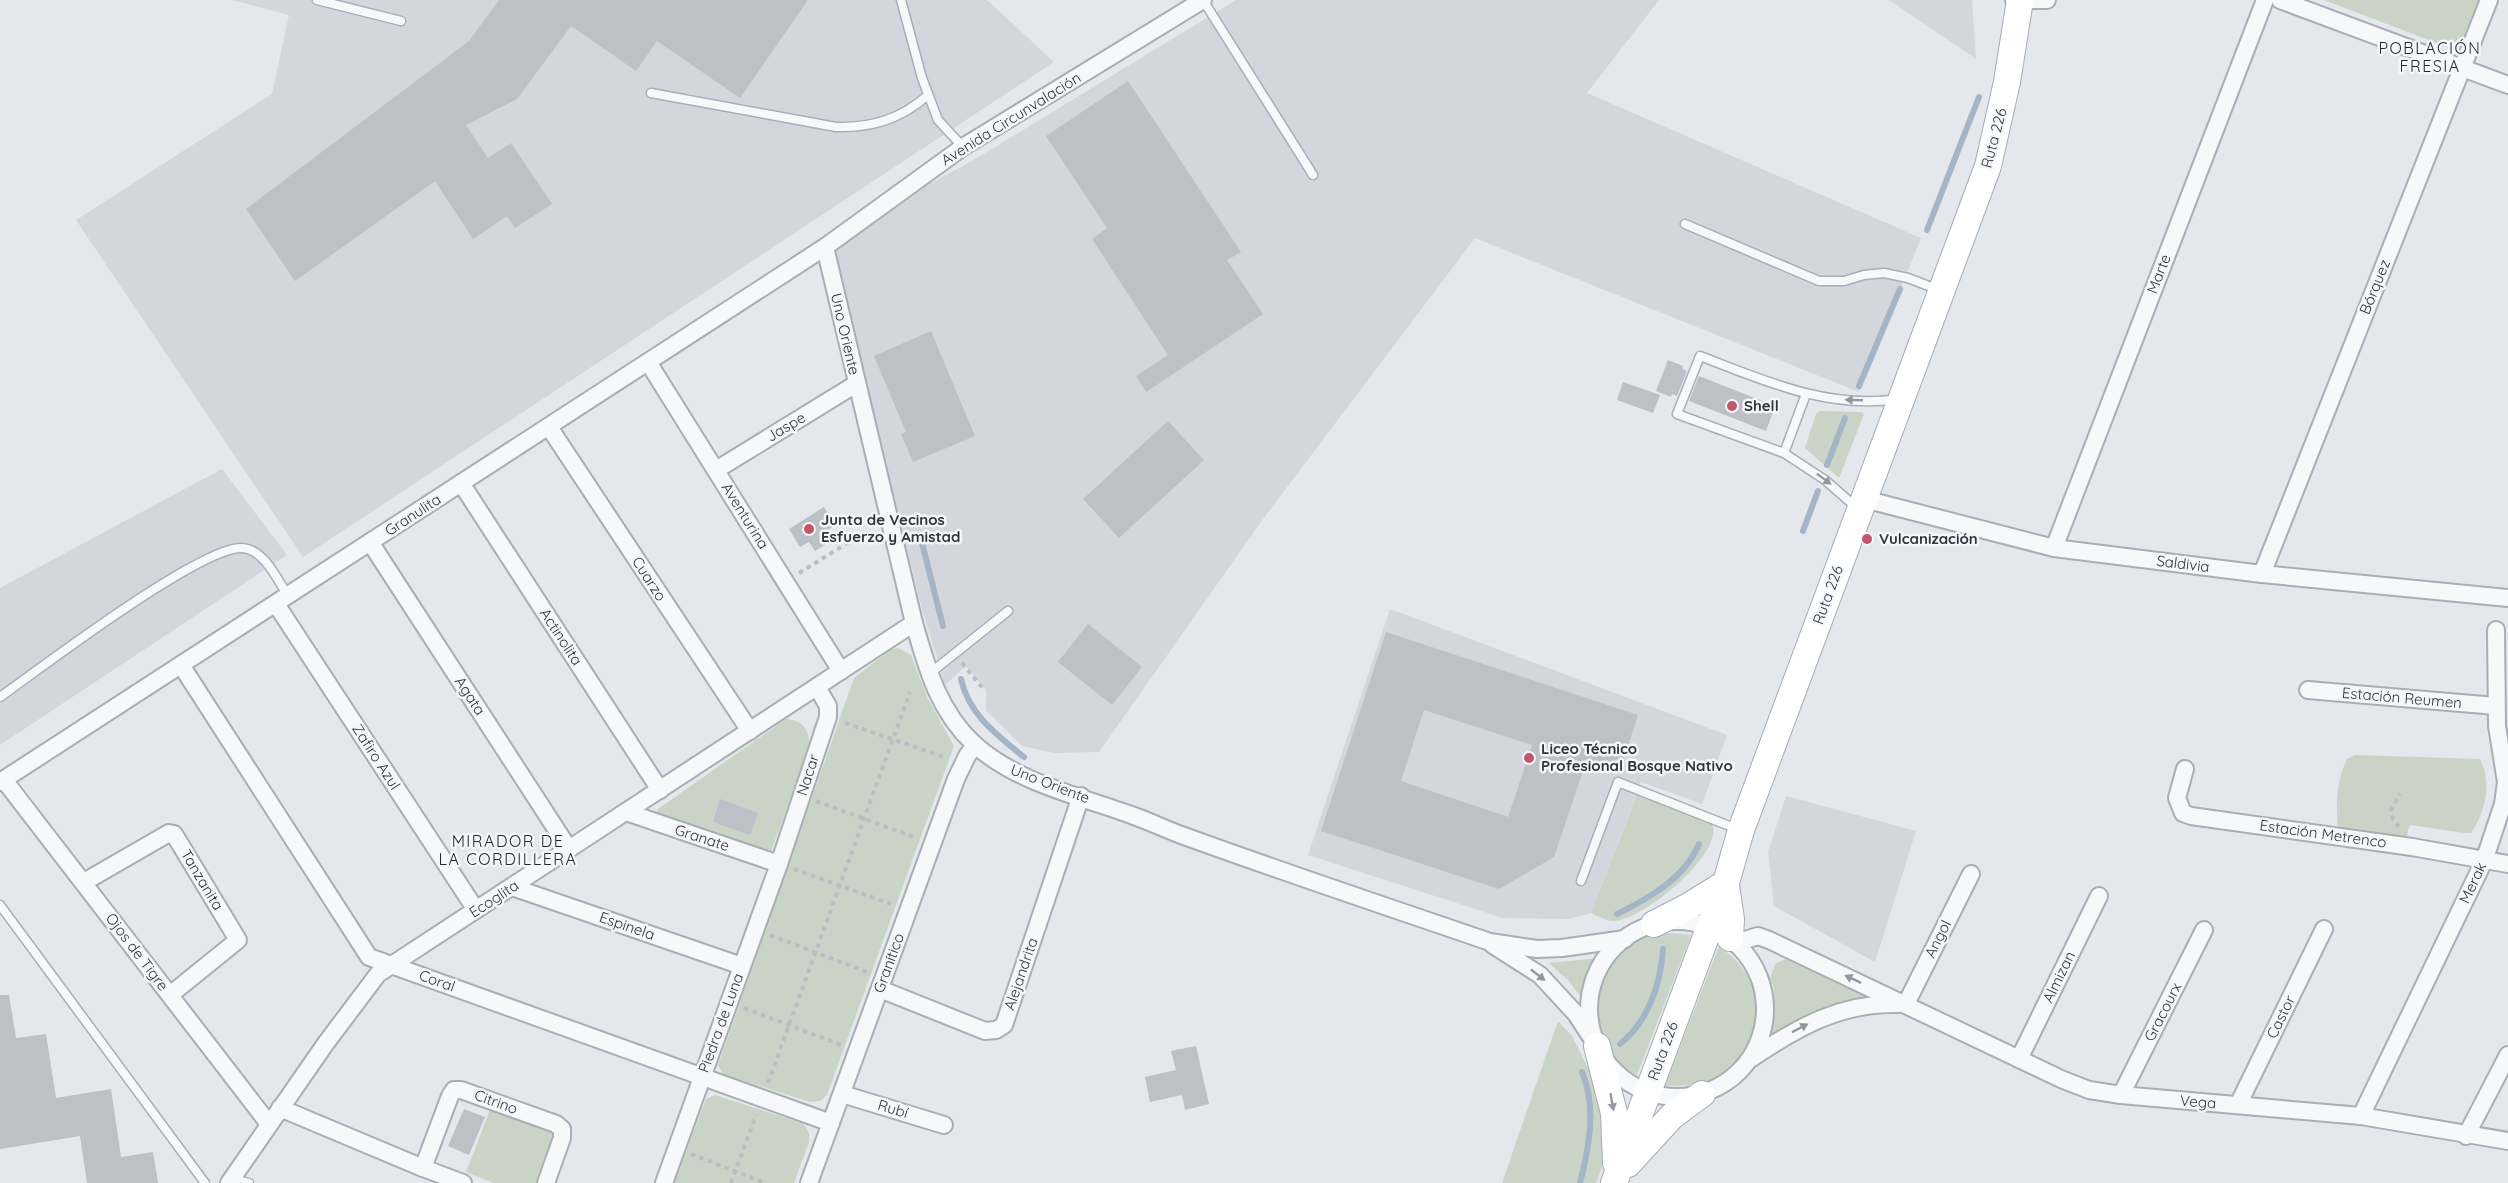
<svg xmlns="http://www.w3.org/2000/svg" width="2508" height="1183" font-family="Quicksand,sans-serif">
  <rect width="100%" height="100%" fill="#e4e7eb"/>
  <!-- built -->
  <g fill="#d3d6dd">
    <polygon points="232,0 987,0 1054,62 303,557 76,220 272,94 289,15"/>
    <polygon points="1236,0 1659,0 1587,93 1921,238 1859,392 1475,238 1263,519 1099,752 1055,753 1022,746 986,710 986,690 966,666 945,685 921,605 829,238 972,161"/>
    <polygon points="1889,0 1972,0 1976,59"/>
    <polygon points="222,469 287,555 0,745 0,588"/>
    <polygon points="1390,609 1727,735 1702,804 1641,782 1591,913 1569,919 1503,918 1308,855"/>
    <polygon points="1786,796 1916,831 1875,962 1774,906 1768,852"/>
  </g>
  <!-- green -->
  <g fill="#cad4c6">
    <polygon points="2324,0 2479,0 2463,41 2452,49"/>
    <polygon points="1820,411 1861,412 1864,414 1839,478 1805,448 1816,414"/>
    <polygon points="898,648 911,655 928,699 954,746 827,1095 820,1101 810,1102 723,1074 718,1065 854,678 890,650"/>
    <path d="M786,719c18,1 24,12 23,29l-38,103 -7,1 -108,-38 2,-5z"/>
    <path d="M2355,755l125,4c12,24 6,52 -9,74h-7l-53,-8 -2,2 -3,14 -68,-12c-2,-25 -2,-47 9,-70z"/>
    <path d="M1637,794l75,30c13,29 -71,98 -99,97 -7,0 -15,-5 -22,-8z"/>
    <path d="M1671,933l20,2 -54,140c-53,-27 -52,-102 -2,-133 10,-6 24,-7 36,-9z"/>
    <path d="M1719,946c10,8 19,15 26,26 26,40 4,93 -39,110 -12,5 -28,3 -41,4z"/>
    <polygon points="1599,958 1589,969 1580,996 1568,980 1549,963"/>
    <polygon points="1789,958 1872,998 1769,1036 1774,1016 1774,988 1770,978 1776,963"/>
    <polygon points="1558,1021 1572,1036 1600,1092 1605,1159 1596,1183 1502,1183"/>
    <path d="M715,1095l87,28c6,6 8,10 7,19l-15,41h-120l32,-84z"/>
    <polygon points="490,1110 552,1132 554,1136 538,1183 494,1183 466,1172"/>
  </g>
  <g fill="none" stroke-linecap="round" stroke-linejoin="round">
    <!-- stream -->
    <g stroke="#a3b5c7" stroke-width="6">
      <polyline points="1927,230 1979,97"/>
      <polyline points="1859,386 1900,289"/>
      <polyline points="1827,465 1845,418"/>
      <polyline points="1803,531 1818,491"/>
      <polyline points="921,539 943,626"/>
      <path d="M961,679c8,36 36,56 63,78"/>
      <path d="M1617,914c31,-15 68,-36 82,-70"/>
      <path d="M1620,1044c28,-22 41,-61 43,-95"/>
      <path d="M1580,1183c9,-35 17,-76 2,-111"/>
    </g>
  </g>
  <!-- building -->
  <g fill="#bcc0c7" fill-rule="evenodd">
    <polygon points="499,0 808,0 740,98 657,41 636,71 571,26 517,99 466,125 488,158 511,143 552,204 515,228 507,216 473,239 435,181 295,281 246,209 469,41"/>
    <polygon points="1128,81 1241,252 1227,260 1263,314 1146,392 1136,376 1168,355 1092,239 1107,228 1046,136"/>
    <polygon points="931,331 975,436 913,462 901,434 906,432 874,356"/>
    <polygon points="1668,360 1683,366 1682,369 1687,371 1677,396 1672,394 1671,397 1656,391"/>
    <polygon points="1699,376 1775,406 1766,431 1689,401"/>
    <polygon points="1623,382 1660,395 1653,413 1617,400"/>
    <polygon points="1168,421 1204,460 1119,538 1083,499"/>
    <polygon points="824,507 835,525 828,530 834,539 815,551 809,542 800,547 789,529"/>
    <polygon points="1088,624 1142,667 1112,705 1058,662"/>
    <path d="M1386,632l252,83 -18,55 -33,-11 -33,98 -55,32 -178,-58zM1424,710l108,35 -24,72 -107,-36z"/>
    <polygon points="720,799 758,813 750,835 713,822"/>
    <polygon points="0,995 9,995 16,1038 46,1034 56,1098 111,1089 121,1157 153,1152 158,1183 87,1183 80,1136 0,1149"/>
    <polygon points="1196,1046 1209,1104 1185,1110 1182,1095 1150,1102 1145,1077 1176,1070 1171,1051"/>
    <polygon points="464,1109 485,1117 469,1155 448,1146"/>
  </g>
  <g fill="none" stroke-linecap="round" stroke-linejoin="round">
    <!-- service casing -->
    <g stroke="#a9aeb5" stroke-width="11">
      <g id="service">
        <polyline points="317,0 401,21"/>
        <polyline points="901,0 922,78 938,120 963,147"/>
        <polyline points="1203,0 1313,175"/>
        <path d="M651,93l185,34c36,1 65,-8 92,-32"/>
        <polyline points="1685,224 1819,281 1844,281 1864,275 1884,273 1908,278 1939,290"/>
        <polyline points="1784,453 1806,394"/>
        <path d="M1857,508l-32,-28 -41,-27 -107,-39 23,-58c63,24 128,54 197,43"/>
        <polyline points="929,674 1008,611"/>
        <path d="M0,697c41,-29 201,-151 242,-149 22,1 35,31 46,48"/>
        <polyline points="1581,881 1618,782 1737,829"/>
        <polyline points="0,905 205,1183"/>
        <polyline points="232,1179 249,1183"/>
      </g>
    </g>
    <!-- minor casing -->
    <g stroke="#a9aeb5" stroke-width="20">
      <g id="minor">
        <polyline points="2014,0 2047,0"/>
        <polyline points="2280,0 2508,85"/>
        <path d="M825,247l89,376c13,45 24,87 59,120 43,40 107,53 161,73 17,6 33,14 50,20 102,37 204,71 306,106l47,7 25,-1 63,-9"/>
        <polyline points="648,362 841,671"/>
        <polyline points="549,427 750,731"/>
        <polyline points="716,470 856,384"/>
        <polyline points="461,483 660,790"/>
        <polyline points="1864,499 2054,548 2262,574 2508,598"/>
        <polyline points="370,542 569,849"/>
        <polyline points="2054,548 2265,0"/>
        <polyline points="2262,574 2489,0"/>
        <polyline points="276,604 476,910"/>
        <polyline points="181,665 369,957 831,1123"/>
        <polyline points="2308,690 2496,706"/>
        <polyline points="2185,769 2177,798 2183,813 2191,816 2412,847 2508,864"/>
        <polyline points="4,780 269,1124"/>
        <polyline points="0,782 825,247 963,147 1203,0"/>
        <polyline points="626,812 779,864"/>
        <polyline points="84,882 169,833 174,834 238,940 170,995"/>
        <polyline points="512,887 742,966"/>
        <circle cx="1677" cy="1009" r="88"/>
        <polyline points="1735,943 1758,936 1769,940 2061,1079 2089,1090 2121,1095 2361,1116 2508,1141"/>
        <polyline points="1493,945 1540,975 1576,1014 1591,1037"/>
        <polyline points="880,989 985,1031 996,1030 1004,1025 1081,796"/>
        <polyline points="1906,1004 1971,874"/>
        <path d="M1752,1058c46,-31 90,-56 147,-54"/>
        <polyline points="2019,1059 2099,896"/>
        <polyline points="842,1094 944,1125"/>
        <polyline points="2121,1095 2204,930"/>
        <polyline points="2238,1105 2324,929"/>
        <polyline points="280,1108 423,1168 463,1183"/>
        <polyline points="2361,1116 2484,861 2503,804 2506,782 2497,726 2496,630"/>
        <polyline points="2466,1136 2508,1055"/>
        <polyline points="423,1168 450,1096 454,1090 461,1090 556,1124 562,1129 562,1138 546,1183"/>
        <polyline points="229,1183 326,1043 378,974 914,623"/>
        <polyline points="664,1183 779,864 828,717 828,706 817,687"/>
        <polyline points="809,1183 956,779 967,756 975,745"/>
      </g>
    </g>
    <!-- primary casing -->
    <g stroke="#a5acb6" stroke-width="28">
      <g id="primary">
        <polyline points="1726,886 1731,919 1730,938"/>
        <polyline points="1654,924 1689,906 1726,883"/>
        <polyline points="1597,1046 1614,1113 1616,1163"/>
        <polyline points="1628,1164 1672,1116 1702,1094"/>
        <polyline points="1614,1183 1726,883 1741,830 1988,166 2007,82 2020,0"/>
      </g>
    </g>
    <!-- path -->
    <g stroke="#babec2" stroke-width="4" stroke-dasharray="4.5 4.5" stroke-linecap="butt">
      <polyline points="799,573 867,531"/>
      <polyline points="962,663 984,690"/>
      <polyline points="845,723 944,757 945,756"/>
      <polyline points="816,801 916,838"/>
      <polyline points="2399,827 2393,819 2391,810 2400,794"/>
      <polyline points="794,869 891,904"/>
      <polyline points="770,935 867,972"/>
      <polyline points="744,1008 841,1045"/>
      <polyline points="768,1083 910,692"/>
      <polyline points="691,1154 765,1183"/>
      <polyline points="731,1183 756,1115"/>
    </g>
    <!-- service -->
    <use href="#service" stroke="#f7f8f9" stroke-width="8"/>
    <!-- minor -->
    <use href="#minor" stroke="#f7f8f9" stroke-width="16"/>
    <!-- primary -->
    <use href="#primary" stroke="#fff" stroke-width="26"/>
  </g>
  <!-- one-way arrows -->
  <defs><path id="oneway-solid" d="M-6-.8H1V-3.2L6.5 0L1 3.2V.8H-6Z" transform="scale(1.5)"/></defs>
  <g fill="#92969e">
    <use href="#oneway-solid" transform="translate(1854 400) rotate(-178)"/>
    <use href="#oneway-solid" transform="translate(1824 479) rotate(37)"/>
    <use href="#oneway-solid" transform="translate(1538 975) rotate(38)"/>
    <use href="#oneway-solid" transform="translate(1853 979) rotate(-155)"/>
    <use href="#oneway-solid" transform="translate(1800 1028) rotate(-28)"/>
  </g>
  <use fill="#969aa0" href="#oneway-solid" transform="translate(1612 1102) rotate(80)"/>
  <!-- markers -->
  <g fill="#c35668" stroke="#f4f6f8" stroke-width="2">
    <circle cx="1732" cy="406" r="6"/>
    <circle cx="809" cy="529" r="6"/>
    <circle cx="1867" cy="539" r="6"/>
    <circle cx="1529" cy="758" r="6"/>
  </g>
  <g text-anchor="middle" stroke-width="5" stroke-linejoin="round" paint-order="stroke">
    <!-- street labels -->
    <g font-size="15" fill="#2d3542" stroke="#f4f6f8">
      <text transform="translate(1011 119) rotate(-32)" y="5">Avenida Circunvalación</text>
      <text transform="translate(1994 138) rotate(-75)" y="5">Ruta 226</text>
      <text transform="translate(2159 274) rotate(-69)" y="5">Marte</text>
      <text transform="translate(2375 287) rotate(-68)" y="5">Bórquez</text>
      <text transform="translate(845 334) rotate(77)" y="5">Uno Oriente</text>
      <text transform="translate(786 427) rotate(-31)" y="5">Jaspe</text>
      <text transform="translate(413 515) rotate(-33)" y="5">Granulita</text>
      <text transform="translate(745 516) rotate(58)" y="5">Aventurina</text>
      <text transform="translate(2183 564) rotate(7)" y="5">Saldivia</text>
      <text transform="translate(649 579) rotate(57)" y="5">Cuarzo</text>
      <text transform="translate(1828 595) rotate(-70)" y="5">Ruta 226</text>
      <text transform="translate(561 637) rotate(57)" y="5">Actinolita</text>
      <text transform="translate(470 696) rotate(57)" y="5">Agata</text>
      <text transform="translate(2402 698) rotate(5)" y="5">Estación Reumen</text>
      <text transform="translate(376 757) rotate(57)" y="5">Zafiro Azul</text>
      <text transform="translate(808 775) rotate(-72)" y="5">Nacar</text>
      <text transform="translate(1050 784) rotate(21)" y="5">Uno Oriente</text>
      <text transform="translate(2323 834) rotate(8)" y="5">Estación Metrenco</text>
      <text transform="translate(702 838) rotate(18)" y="5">Granate</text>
      <text transform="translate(202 880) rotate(59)" y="5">Tanzanita</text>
      <text transform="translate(2473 883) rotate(-65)" y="5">Merak</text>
      <text transform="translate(494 899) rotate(-33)" y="5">Ecoglita</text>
      <text transform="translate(627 926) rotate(19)" y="5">Espinela</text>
      <text transform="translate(1938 939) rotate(-63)" y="5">Angol</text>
      <text transform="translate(137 952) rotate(53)" y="5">Ojos de Tigre</text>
      <text transform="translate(889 963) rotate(-70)" y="5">Granítico</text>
      <text transform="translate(1021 974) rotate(-71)" y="5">Alejandrita</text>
      <text transform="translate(2059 977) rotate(-64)" y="5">Almizan</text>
      <text transform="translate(437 981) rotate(20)" y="5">Coral</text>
      <text transform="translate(2163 1012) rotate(-63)" y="5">Gracourx</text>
      <text transform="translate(2281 1017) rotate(-64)" y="5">Castor</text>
      <text transform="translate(721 1023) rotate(-70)" y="5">Piedra de Luna</text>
      <text transform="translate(1663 1051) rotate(-70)" y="5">Ruta 226</text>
      <text transform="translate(496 1102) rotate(20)" y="5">Citrino</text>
      <text transform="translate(2198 1102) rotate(5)" y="5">Vega</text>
      <text transform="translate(893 1109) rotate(17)" y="5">Rubí</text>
    </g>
    <!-- poi labels -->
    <g font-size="15" font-weight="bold" fill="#2d3542" stroke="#f4f6f8" text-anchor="start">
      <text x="1744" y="411">Shell</text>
      <text x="821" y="525">Junta de Vecinos<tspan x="821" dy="17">Esfuerzo y Amistad</tspan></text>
      <text x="1879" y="544">Vulcanización</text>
      <text x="1541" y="754">Liceo Técnico<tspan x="1541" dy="17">Profesional Bosque Nativo</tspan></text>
    </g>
    <!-- neighbourhood labels -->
    <g font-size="16" letter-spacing="1.5" fill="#1f2633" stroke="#f4f6f8">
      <text x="2430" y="54">POBLACIÓN<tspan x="2430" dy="18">FRESIA</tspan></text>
      <text x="508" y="847">MIRADOR DE<tspan x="508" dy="18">LA CORDILLERA</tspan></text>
    </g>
  </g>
</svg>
